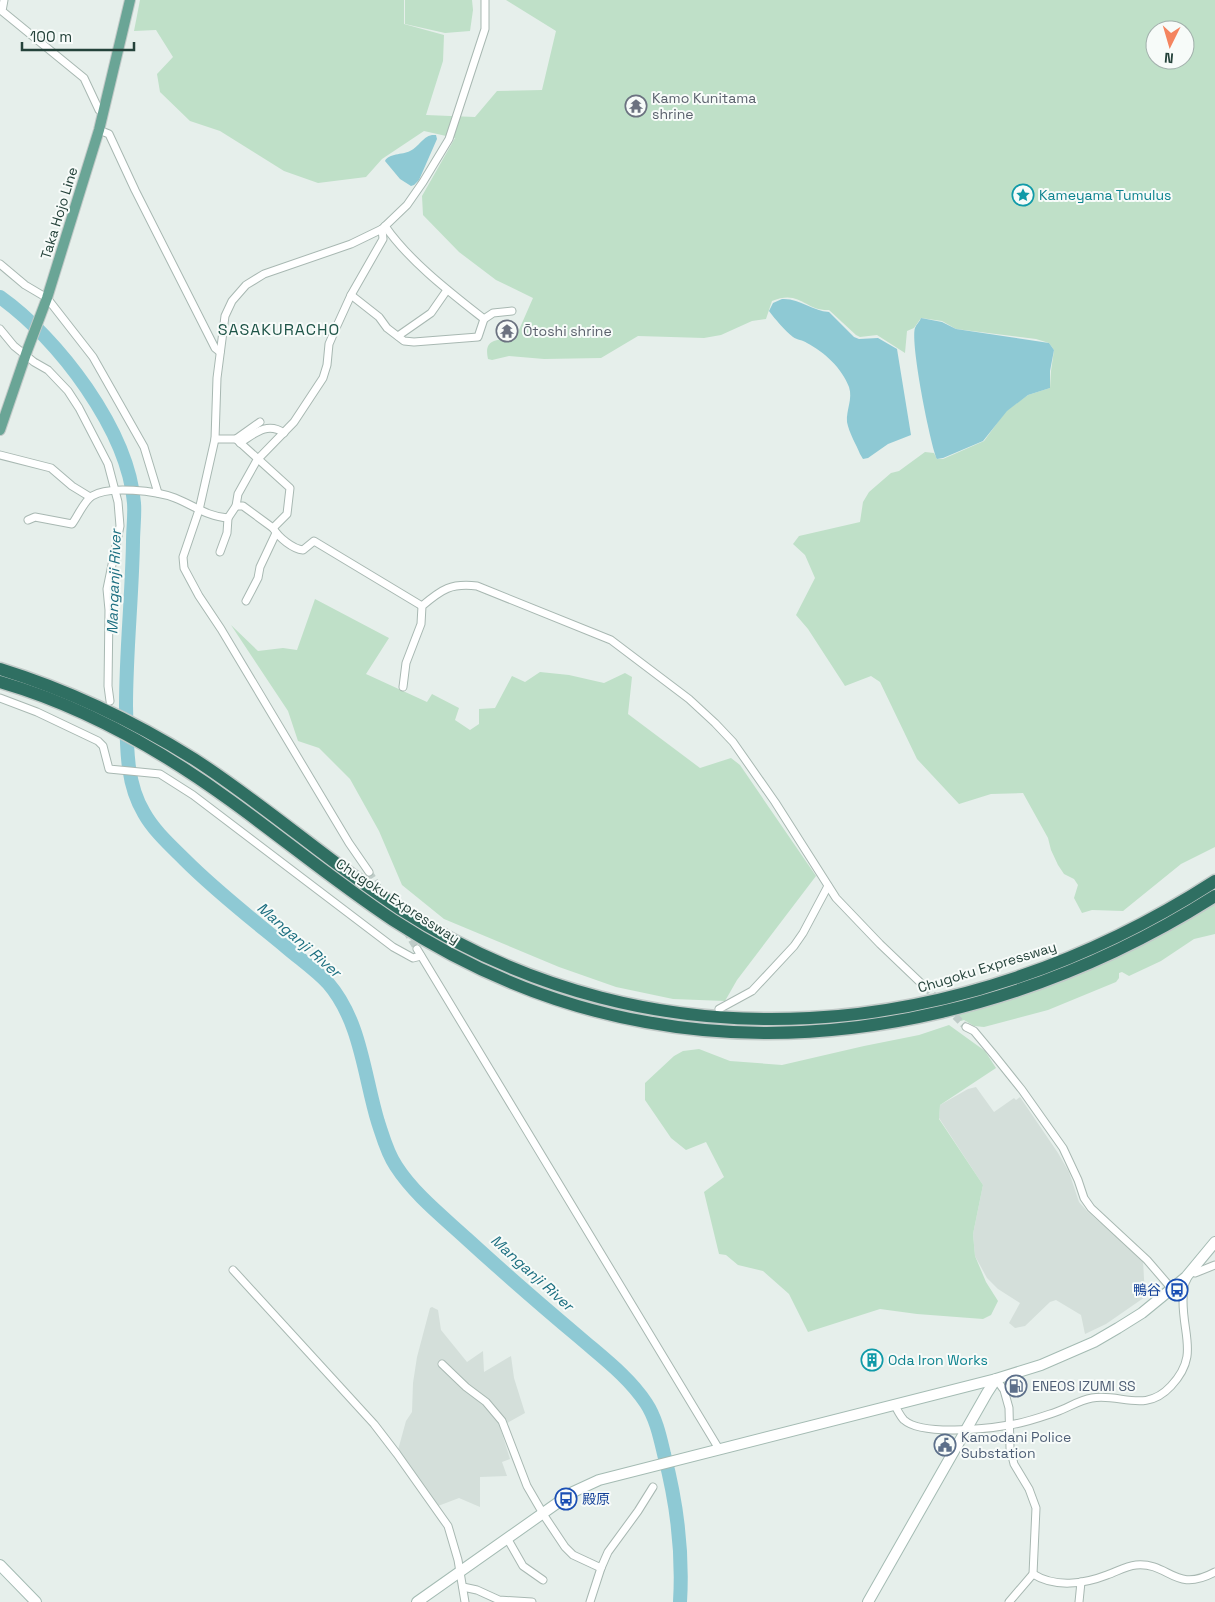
<svg xmlns="http://www.w3.org/2000/svg" width="1215" height="1602" font-family="'Space Grotesk','Noto Sans JP',sans-serif">
  <rect width="100%" height="100%" fill="#e6efeb"/>
  <!-- built -->
  <g fill="#d4dfda">
    <polygon points="976,1087 994,1112 1014,1098 1016,1100 1020,1097 1058,1153 1069,1172 1079,1202 1087,1211 1143,1260 1145,1297 1106,1324 1085,1334 1081,1315 1056,1300 1050,1302 1025,1326 1015,1328 1009,1323 1020,1303 998,1289 987,1278 975,1256 973,1234 983,1185 939,1118 940,1105 968,1089"/>
    <polygon points="432,1307 438,1310 441,1330 467,1362 483,1351 484,1372 511,1356 514,1378 525,1413 500,1427 510,1459 502,1462 507,1476 480,1477 480,1507 459,1498 438,1506 398,1450 406,1421 412,1412 413,1383 417,1357 430,1308"/>
  </g>
  <!-- green -->
  <g fill="#bfe0c8" fill-rule="evenodd">
    <path d="M140,0h264v24l40,11 -1,26 -17,54 49,2 22,-26 45,-1 14,-59 -50,-31h709v847l-34,17 -58,47 -31,-1 -10,3 -8,-15 4,-13 -4,-6 -10,-5 -6,-9 -7,-15 -3,-12 -25,-45 -32,1 -32,10 -42,-45 -37,-77 -9,-6 -26,10 -37,-57 -12,-14 19,-37 -10,-23 -12,-11 6,-8 61,-14 3,-20 6,-10 22,-19 8,-2 26,-19 9,1 3,6h6l41,-18 22,-30 22,-16 22,-7 1,-17 3,-21 -5,-7 -13,-4 -80,-10 -14,-8 -21,-3 -7,10 -7,3 -2,22 -28,-18 -17,2 -4,-2 -27,-25c-24,1 -29,-21 -57,-9l-6,18 -14,2 -31,14 -17,3 -66,-2 -37,22 -57,1 -35,-3 -17,4 -4,-1c-5,-22 11,-19 27,-20l18,-41 -37,-18 -37,-28 -36,-37 -1,-19 33,-58 -31,-7 -42,28 -16,18 -48,6 -34,-12 -64,-40 -30,-10 -30,-29 -3,-18 16,-17 -17,-27 -22,1zM1155,30h30v30h-30z"/>
    <polygon points="405,0 472,0 473,10 470,31 445,33 405,24"/>
    <polygon points="315,599 389,638 366,674 427,702 432,694 459,708 455,720 470,730 479,724 479,709 495,708 512,676 525,682 540,672 569,675 604,683 625,673 632,677 628,714 700,768 731,758 740,765 816,876 737,980 725,1001 673,999 616,987 559,967 444,919 402,885 379,831 350,779 319,748 298,741 288,711 231,625 258,651 283,648 297,650"/>
    <path d="M1215,903v31l-21,5 -33,22 -32,15 -7,-4 -3,1v5l-3,4 -68,28 -64,17 -10,-1 -10,-6 -3,1 -6,-6c91,-22 180,-64 260,-112z"/>
    <polygon points="949,1025 985,1051 996,1068 940,1105 939,1119 983,1185 973,1234 975,1256 986,1282 998,1301 991,1315 983,1319 917,1314 880,1309 808,1332 789,1294 763,1271 738,1265 726,1255 719,1254 704,1192 724,1177 706,1142 686,1150 671,1138 645,1100 645,1083 674,1056 683,1051 699,1049 730,1061 782,1065 864,1046 919,1035"/>
  </g>
  <!-- water -->
  <g fill="#8ec9d4">
    <path d="M432,135h4l1,4 -18,41 -5,5 -3,1 -11,-7 -15,-18c4,-8 17,-6 25,-10 9,-4 12,-14 22,-16z"/>
    <path d="M782,299c18,-1 30,12 47,13l25,25 5,2 19,-1 19,11 14,86 -23,9 -20,14 -5,1 -3,-5c-4,-10 -11,-21 -13,-32 -1,-12 6,-23 2,-35 -7,-19 -25,-35 -42,-44 -4,-3 -10,-3 -14,-6 -9,-7 -17,-17 -24,-26l4,-8z"/>
    <path d="M921,318l21,4 14,7 93,14 5,7 -4,21v17l-22,7 -21,16 -24,30 -40,17 -6,1c-7,-16 -27,-117 -22,-131 1,-3 5,-7 6,-10z"/>
  </g>
  <g fill="none" stroke-linecap="round" stroke-linejoin="round">
    <!-- river -->
    <path stroke="#8ec9d4" stroke-width="14" d="M0,297c58,41 128,133 134,206 1,12 -1,26 -1,39 -1,55 -7,110 -7,164 1,36 -1,76 18,107 10,18 27,33 41,47 32,32 67,59 101,87 14,12 30,23 42,36 33,38 36,93 50,139 5,15 9,31 18,44 18,28 46,50 71,73 36,33 74,66 112,98 23,20 50,40 67,66 10,15 14,34 18,51 13,49 19,98 16,148"/>
    <!-- street-tunnel -->
    <g stroke="#bfccc8" stroke-width="7" stroke-dasharray="7 3.5" stroke-linecap="butt">
      <polyline points="369,872 382,893"/>
      <polyline points="406,931 417,949"/>
      <polyline points="925,987 966,1027"/>
    </g>
    <!-- street casing -->
    <g stroke="#a8b8b2" stroke-width="9">
      <g id="street">
        <polyline points="4,0 2,11 84,78 99,110 103,113"/>
        <polyline points="99,130 109,134 135,190 215,348 220,352"/>
        <polyline points="0,264 25,285 47,298 93,357 144,447 158,493"/>
        <path d="M351,295l28,22 8,11 17,13 10,1 64,-5 6,-18c-33,-26 -75,-58 -99,-93"/>
        <polyline points="484,319 493,313 512,311"/>
        <polyline points="0,329 14,346 34,362 48,370 68,391 79,408 108,464 118,502 120,526 107,589 109,610 108,686 110,701"/>
        <polyline points="398,336 431,313 447,290"/>
        <polyline points="215,439 236,439 290,488 287,514 273,528"/>
        <polyline points="236,439 260,422"/>
        <path d="M240,443c14,-9 27,-22 44,-10"/>
        <polyline points="0,455 51,468 72,486 90,497"/>
        <path d="M236,506h7l30,22c6,10 20,21 30,22l11,-9 108,65"/>
        <path d="M28,520l7,-3 37,7c6,-8 12,-23 20,-28 17,-11 65,-5 83,2 18,7 33,19 53,20l8,-12 2,-12 19,-34 37,-38 29,-44 4,-13 2,-21 6,-14 16,-35 32,-56 -1,-10"/>
        <polyline points="220,552 227,533 228,518"/>
        <polyline points="246,601 258,578 260,567 276,533"/>
        <path d="M403,687l3,-24 15,-39 1,-18c20,-17 29,-23 55,-20l134,54 78,59 26,24 18,19 42,60 61,96 44,46 45,43"/>
        <polyline points="0,698 37,712 98,741 103,746 109,769 160,774 193,795 393,947 413,958 421,956"/>
        <polyline points="369,872 349,843 221,629 199,596 184,568 183,557 199,510 215,439 217,378 225,316 232,301 246,285 264,274 351,244 382,229 407,205 423,182 449,139 485,29 485,0"/>
        <polyline points="417,949 719,1449"/>
        <polyline points="719,1009 752,991 794,946 803,933 828,886"/>
        <polyline points="966,1027 974,1031 994,1055 1022,1090 1063,1148 1078,1180 1084,1198 1091,1208 1147,1260 1172,1289"/>
        <polyline points="233,1270 374,1424 397,1454 448,1526 458,1560 465,1602"/>
        <polyline points="1193,1271 1195,1273 1215,1265"/>
        <polyline points="442,1364 466,1387 486,1402 502,1421 527,1486 545,1517 565,1547 573,1555 601,1568"/>
        <polyline points="996,1379 1004,1390 1009,1408 1010,1448 1014,1464 1029,1489 1036,1508 1033,1574 1009,1602"/>
        <path d="M894,1404c3,5 6,12 10,16 18,16 82,9 105,5 16,-2 32,-8 47,-13 12,-4 23,-12 36,-14 29,-5 53,16 79,-12 28,-30 12,-49 12,-85 0,-8 0,-16 4,-22v-2"/>
        <polyline points="507,1538 523,1566 543,1580"/>
        <path d="M1033,1574c22,14 51,10 74,1 9,-3 19,-9 29,-10 34,-3 38,29 79,7"/>
        <polyline points="463,1587 477,1590 499,1600 532,1602"/>
        <polyline points="590,1602 601,1568 608,1552 638,1511 653,1487"/>
        <polyline points="1079,1602 1081,1582"/>
      </g>
    </g>
    <!-- secondary casing -->
    <g stroke="#a4bbb3" stroke-width="12">
      <g id="secondary">
        <polyline points="0,1565 36,1602"/>
        <polyline points="417,1602 573,1492 599,1480 996,1379 1041,1365 1094,1342 1118,1328 1142,1313 1186,1277 1215,1242"/>
        <polyline points="868,1602 987,1393 996,1379"/>
      </g>
    </g>
    <!-- primary casing -->
    <g stroke="#c2cac8" stroke-width="12">
      <polyline id="primary" points="0,430 27,351 47,298 99,130 130,0"/>
    </g>
    <!-- highway casing -->
    <g stroke="#c2cac8" stroke-width="15">
      <g id="highway">
        <path d="M0,669c68,21 133,52 194,90 71,46 135,103 206,150 257,166 564,134 815,-28"/>
        <path d="M0,682c83,24 161,68 231,119 54,39 106,82 162,119 77,50 162,86 253,102 195,36 404,-21 569,-126"/>
      </g>
    </g>
    <!-- street -->
    <use href="#street" stroke="#fff" stroke-width="7"/>
    <!-- secondary -->
    <use href="#secondary" stroke="#fff" stroke-width="10"/>
    <!-- primary -->
    <use href="#primary" stroke="#6aa596" stroke-width="10"/>
    <!-- highway -->
    <use href="#highway" stroke="#2f6f62" stroke-width="12"/>
  </g>
  <!-- icons -->
  <defs>
    <g id="temple-ring" transform="scale(1.125)"><circle r="9.5" fill="#f7fbf9" stroke="#6b7280" stroke-width="1.5"/><path d="M0-6L5-2H3V0L6.5 2.5H4V6H1.5V3h-3V6H-4V2.5H-6.5L-3 0V-2H-5Z" fill="#6b7280"/></g>
    <g id="sight-ring" transform="scale(1.125)"><circle r="9.5" fill="#f7fbf9" stroke="#0f9aa8" stroke-width="1.5"/><path d="M0-6L1.8-2.2L6-1.7L2.9 1.2L3.7 5.4L0 3.3L-3.7 5.4L-2.9 1.2L-6-1.7L-1.8-2.2Z" fill="#0f9aa8"/></g>
    <g id="bus-ring" transform="scale(1.125)"><circle r="9.5" fill="#f7fbf9" stroke="#1a4fb4" stroke-width="1.5"/><path d="M-5-6H5V4H4V6H2V4H-2V6H-4V4H-5ZM-3.5-4V0h7V-4ZM-3.5 1.2v1.5H-2V1.2ZM2 1.2v1.5H3.5V1.2Z" fill="#1a4fb4"/></g>
    <g id="building-ring" transform="scale(1.125)"><circle r="9.5" fill="#f7fbf9" stroke="#0f9aa8" stroke-width="1.5"/><path d="M-4-6H4V6H1V3H-1V6H-4ZM-2.5-4.3h1.7v1.8h-1.7ZM.8-4.3h1.7v1.8H.8ZM-2.5-1h1.7V.8h-1.7ZM.8-1h1.7V.8H.8Z" fill="#0f9aa8"/></g>
    <g id="fuel-ring" transform="scale(1.125)"><circle r="9.5" fill="#f7fbf9" stroke="#5c6f8a" stroke-width="1.5"/><path d="M-5.5-6h7V0h2V4h1.3V-2.5L3-4.5l.8-.8L6-3V5H2.5V1h-1V6h-7ZM-4.2-4.7v3.2H.2V-4.7Z" fill="#5c6f8a"/></g>
    <g id="civic-ring" transform="scale(1.125)"><circle r="9.5" fill="#f7fbf9" stroke="#5c6f8a" stroke-width="1.5"/><path d="M-.6-6.5H3V-4.5H.6V-3L4-1V1h2V6H-6V1h2V-1L-.6-3ZM-1.2 2.5V6h2.4V2.5Z" fill="#5c6f8a"/></g>
  </defs>
  <g fill-rule="evenodd">
    <use href="#temple-ring" x="636" y="106"/>
    <use href="#sight-ring" x="1023" y="195"/>
    <use href="#temple-ring" x="507" y="331"/>
    <use href="#bus-ring" x="1177" y="1290"/>
    <use href="#building-ring" x="872" y="1360"/>
    <use href="#fuel-ring" x="1016" y="1386"/>
    <use href="#civic-ring" x="945" y="1445"/>
    <use href="#bus-ring" x="566" y="1499"/>
  </g>
  <g text-anchor="middle" stroke-width="4" stroke-linejoin="round" paint-order="stroke">
    <!-- worship labels -->
    <g font-size="14" fill="#5b616d" stroke="#f7fbf9" text-anchor="start">
      <text x="652" y="103">Kamo Kunitama<tspan x="652" dy="16">shrine</tspan></text>
      <text x="523" y="336">Ōtoshi shrine</text>
    </g>
    <!-- culture labels -->
    <g font-size="14" fill="#0d838f" stroke="#f7fbf9" text-anchor="start">
      <text x="1039" y="200">Kameyama Tumulus</text>
      <text x="888" y="1365">Oda Iron Works</text>
    </g>
    <!-- street labels -->
    <g font-size="14" fill="#24423a" stroke="#f7fbf9">
      <text transform="translate(59 213) rotate(-73)" y="5">Taka Hojo Line</text>
      <text transform="translate(398 901) rotate(33)" y="5">Chugoku Expressway</text>
      <text transform="translate(987 967) rotate(-17)" y="5">Chugoku Expressway</text>
    </g>
    <!-- transit labels -->
    <g font-size="14" fill="#164399" stroke="#f7fbf9" text-anchor="end">
      <text x="1161" y="1295">鴨谷</text>
      <text x="582" y="1504" text-anchor="start">殿原</text>
    </g>
    <!-- service labels -->
    <g font-size="14" fill="#4e5e75" stroke="#f7fbf9" text-anchor="start">
      <text x="1032" y="1391">ENEOS IZUMI SS</text>
      <text x="961" y="1442">Kamodani Police<tspan x="961" dy="16">Substation</tspan></text>
    </g>
    <!-- water labels -->
    <g font-size="15" font-style="italic" fill="#1c6f80" stroke="#f7fbf9">
      <text transform="translate(114 582) rotate(-88)" y="5">Manganji River</text>
      <text transform="translate(299 940) rotate(41)" y="5">Manganji River</text>
      <text transform="translate(532 1273) rotate(42)" y="5">Manganji River</text>
    </g>
    <!-- quarter labels -->
    <g font-size="16" letter-spacing="1" fill="#1f5548" stroke="#f7fbf9">
      <text x="279" y="335">SASAKURACHO</text>
    </g>
  </g>
  <!-- north arrow -->
  <g transform="translate(1170 45) rotate(185)"><circle r="24" fill="#f7fbf9" stroke="#a3b1ad"/>
  <path d="M0-4L9 19L0 12L-9 19Z" fill="#f4845f"/>
  <text y="-8" font-size="14" font-weight="bold" text-anchor="middle" fill="#24423a">N</text>
  </g>
  <!-- scale -->
  <path d="M22 42v8h112v-8" fill="none" stroke="#24423a" stroke-width="2.5"/>
  <text x="30" y="42" font-size="15" fill="#24423a" stroke="#f7fbf9" stroke-width="4" paint-order="stroke">100 m</text>
</svg>
